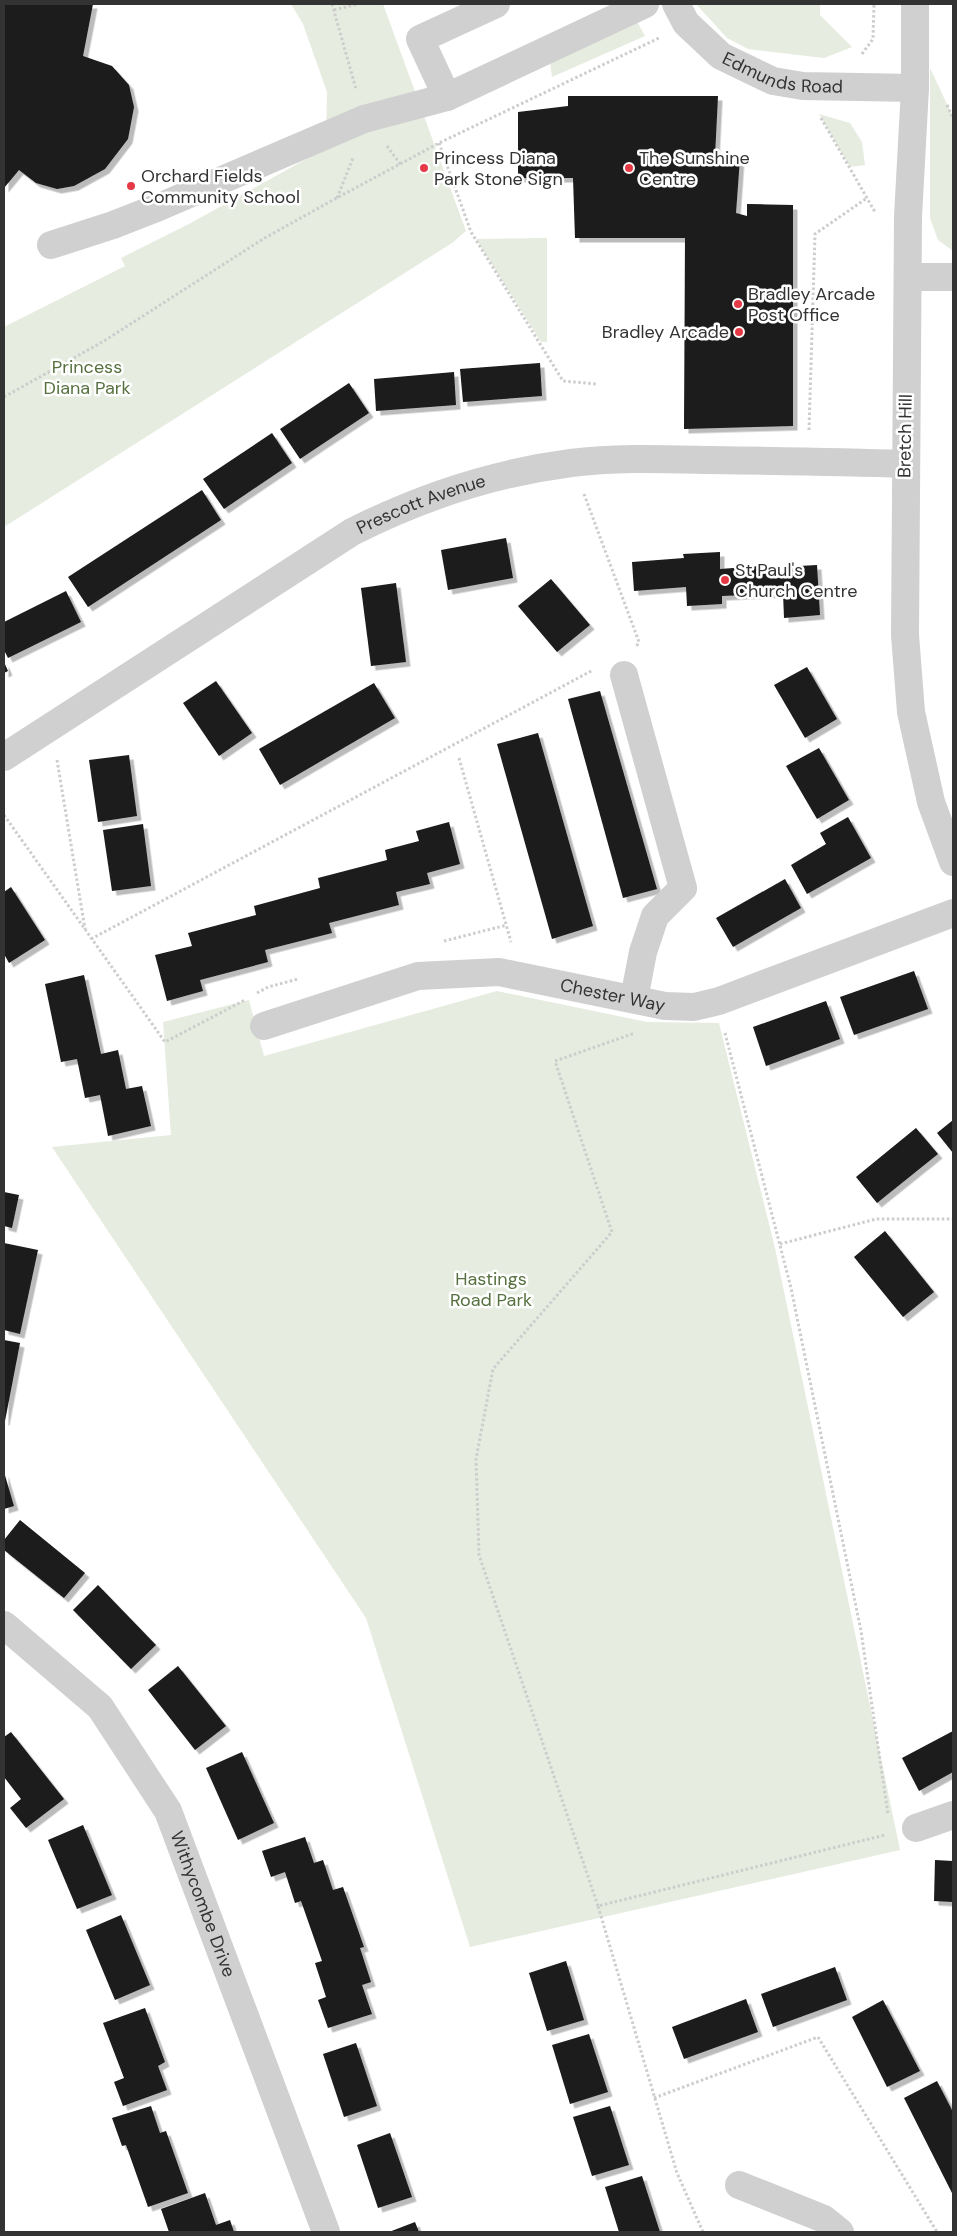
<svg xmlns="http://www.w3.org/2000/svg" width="957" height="2236" font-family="'DM Sans',sans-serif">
  <defs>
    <filter id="shadow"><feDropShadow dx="4.5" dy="4.5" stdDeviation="0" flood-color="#0004"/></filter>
  </defs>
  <rect width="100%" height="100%" fill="#fff"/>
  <!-- green -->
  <g fill="#e6ecdf">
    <polygon points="291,4 383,4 466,231 452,243 4,527 4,327 125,266 121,258 189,224 326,148 327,92 303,24"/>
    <polygon points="696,4 820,4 820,15 852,47 824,58 748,49 727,38"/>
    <polygon points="636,20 645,36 552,77 550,63"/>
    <polygon points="930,68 953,117 953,251 938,240 930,218"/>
    <polygon points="819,114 850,123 862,142 865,165 850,167"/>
    <polygon points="547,238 547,342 541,342 476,239"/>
    <polygon points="497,991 647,1022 719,1023 775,1248 900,1850 470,1947 366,1618 52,1147 171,1135 163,1022 249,1000 264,1056"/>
  </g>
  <!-- building -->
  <g fill="#1a1a1a" filter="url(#shadow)">
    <polygon points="4,4 93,4 83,56 112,66 129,85 134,107 128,139 105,169 74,186 57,189 36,183 19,170 4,188"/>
    <polygon points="568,96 718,96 715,156 740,158 736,213 747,216 747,204 793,205 793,426 684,429 685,238 575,238 573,178 518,178 518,112 568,106"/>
    <polygon points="540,363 542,396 463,402 460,369"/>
    <polygon points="454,372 456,405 376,411 374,379"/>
    <polygon points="349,383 369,413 300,459 280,429"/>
    <polygon points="272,433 292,463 224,509 203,479"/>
    <polygon points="202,490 221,520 88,607 68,577"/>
    <polygon points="506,538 513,578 448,590 441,550"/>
    <polygon points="720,552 720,569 760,566 761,574 781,572 781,567 817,565 820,615 784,618 783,593 722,596 722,604 687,606 686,587 634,591 632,562 684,558 683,554"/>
    <polygon points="551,579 590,625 557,652 518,606"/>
    <polygon points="396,583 406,662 371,666 361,588"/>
    <polygon points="66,591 81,622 8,658 4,650 4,622"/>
    <polygon points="4,662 8,671 4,673"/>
    <polygon points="807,667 837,719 805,738 774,685"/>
    <polygon points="216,681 252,733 219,756 183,703"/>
    <polygon points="374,683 395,718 280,785 259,749"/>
    <polygon points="600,691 657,889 623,898 568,699"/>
    <polygon points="538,733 593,926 552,939 497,744"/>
    <polygon points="819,748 849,800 817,819 786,766"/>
    <polygon points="129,755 137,816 98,822 89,760"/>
    <polygon points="848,817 871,858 807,894 791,865 826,844 820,833"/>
    <polygon points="449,822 460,864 427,873 430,884 396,892 399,905 329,923 332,933 265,950 268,962 200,980 203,991 167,1001 155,955 192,946 188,933 256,915 254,906 320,888 318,878 387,860 385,850 419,841 416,831"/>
    <polygon points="143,824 151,886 112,891 103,830"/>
    <polygon points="785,879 801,908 733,947 716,918"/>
    <polygon points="11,887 45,940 9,963 4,954 4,892"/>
    <polygon points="914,971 928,1009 854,1035 840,997"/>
    <polygon points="84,975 101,1054 118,1050 126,1089 142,1086 151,1126 108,1136 100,1095 85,1098 77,1059 61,1062 45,984"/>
    <polygon points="826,1001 840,1039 766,1066 753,1027"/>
    <polygon points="953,1120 953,1153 937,1133"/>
    <polygon points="916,1128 938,1154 877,1203 856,1177"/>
    <polygon points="4,1192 19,1195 12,1228 4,1226"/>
    <polygon points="885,1231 934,1292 903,1317 854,1257"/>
    <polygon points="4,1243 38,1250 20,1334 4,1330"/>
    <polygon points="4,1340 20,1343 5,1421 4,1421"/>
    <polygon points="4,1472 14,1506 4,1509"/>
    <polygon points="20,1520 85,1573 64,1598 4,1550 4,1540"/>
    <polygon points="98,1585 156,1645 131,1669 73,1610"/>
    <polygon points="178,1666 226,1726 195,1750 148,1690"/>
    <polygon points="953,1731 953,1772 919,1791 902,1758"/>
    <polygon points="11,1732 64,1799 26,1828 10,1808 21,1799 4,1777 4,1737"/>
    <polygon points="242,1752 274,1823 238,1840 206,1768"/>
    <polygon points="83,1825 112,1895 77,1909 48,1840"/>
    <polygon points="305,1837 314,1863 323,1860 333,1890 343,1887 364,1947 360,1948 371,1982 362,1985 372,2014 328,2028 318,2000 326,1997 315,1963 322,1961 301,1901 295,1903 285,1872 271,1877 262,1851"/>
    <polygon points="935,1860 953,1861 953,1902 934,1901"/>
    <polygon points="121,1915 150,1985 115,2000 86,1930"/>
    <polygon points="566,1961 584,2020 547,2031 529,1973"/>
    <polygon points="835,1967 847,2000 773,2027 761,1994"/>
    <polygon points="746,1999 758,2032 684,2059 672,2027"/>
    <polygon points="883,2000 920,2071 887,2087 852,2017"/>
    <polygon points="145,2008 165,2062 158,2066 167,2090 123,2106 114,2082 124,2078 103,2023"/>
    <polygon points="589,2034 608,2092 570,2104 552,2045"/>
    <polygon points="356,2043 377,2106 344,2117 323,2054"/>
    <polygon points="937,2081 953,2112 953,2195 904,2098"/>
    <polygon points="151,2106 160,2133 166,2131 188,2193 148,2207 126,2145 122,2146 112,2118"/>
    <polygon points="610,2106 629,2165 592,2176 573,2117"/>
    <polygon points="390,2133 412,2197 378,2208 357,2145"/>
    <polygon points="642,2176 660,2232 619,2232 605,2187"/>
    <polygon points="205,2193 216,2225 230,2220 234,2232 169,2232 161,2209"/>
    <polygon points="415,2222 419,2232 389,2232"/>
  </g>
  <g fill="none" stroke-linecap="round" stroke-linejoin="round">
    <!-- path -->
    <g stroke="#cdcdcd" stroke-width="3" stroke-dasharray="2.5 2.5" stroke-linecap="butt">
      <polyline points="332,4 356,89"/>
      <polyline points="334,10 358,4"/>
      <polyline points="862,54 873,39 874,4"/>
      <polyline points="947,105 953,118"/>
      <polyline points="821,118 875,212"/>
      <polyline points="439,143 471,232 563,381 597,384"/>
      <polyline points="387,146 401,165"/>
      <polyline points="337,198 353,158"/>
      <polyline points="4,397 104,341 263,239 333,200 439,143 659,38"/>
      <polyline points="809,430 815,234 867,198"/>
      <polyline points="584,494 639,642 636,647"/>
      <polyline points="459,758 511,942"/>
      <polyline points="57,760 85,929"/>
      <polyline points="4,815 165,1042 245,1000"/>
      <polyline points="91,939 593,670"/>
      <polyline points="444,941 507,925"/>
      <polyline points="257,993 268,987 298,979"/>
      <polyline points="725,1033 791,1288 861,1631 888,1814"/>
      <polyline points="780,1244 876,1219 953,1219"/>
      <polyline points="598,1906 479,1555 476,1459 493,1369 612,1232 555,1061 635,1033"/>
      <polyline points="654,2098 818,2037 937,2232"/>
      <polyline points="703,2232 677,2173 598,1906 885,1835"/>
    </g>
    <!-- minor -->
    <g stroke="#d0d0d0" stroke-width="28">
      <polyline points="496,4 420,39 447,97 645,4"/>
      <path id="s1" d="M676,4l10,19 35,33 52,25 30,5 112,2"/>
      <polyline points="915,4 915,88 908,217 905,635 911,712 931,802 953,862"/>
      <polyline points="51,245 113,225 159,207 364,119 447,97"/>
      <polyline points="908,277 953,277"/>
      <polyline points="624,675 683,888 655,916 643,952 634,999"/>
      <path id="s2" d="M4,757l348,-225c69,-35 142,-59 219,-69 46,-6 94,-4 140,-3 65,1 129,2 194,4"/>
      <path id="s3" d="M264,1026l154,-50 81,-4 166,34 29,1 25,-6 234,-88"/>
      <path id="s4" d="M4,1625l96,82 68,104 158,421"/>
      <polyline points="916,1828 953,1815"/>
      <polyline points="739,2185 824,2219 840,2232"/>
    </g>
  </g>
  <!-- markers -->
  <g fill="#e63946" stroke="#fff" stroke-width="2">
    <circle cx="424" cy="168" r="5"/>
    <circle cx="629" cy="168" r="5"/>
    <circle cx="131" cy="186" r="5"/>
    <circle cx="738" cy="304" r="5"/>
    <circle cx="739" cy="332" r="5"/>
    <circle cx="725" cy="580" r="5"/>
  </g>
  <g text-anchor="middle" stroke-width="5" stroke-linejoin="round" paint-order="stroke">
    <!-- street labels -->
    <g font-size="18" fill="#333" stroke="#fff">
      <text dy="6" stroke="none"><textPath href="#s1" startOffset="135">Edmunds Road</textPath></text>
      <text transform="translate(905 436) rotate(-89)" y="6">Bretch Hill</text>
      <text dy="6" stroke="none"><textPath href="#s2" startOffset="489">Prescott Avenue</textPath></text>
      <text dy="6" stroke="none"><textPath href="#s3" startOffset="359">Chester Way</textPath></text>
      <text dy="6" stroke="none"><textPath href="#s4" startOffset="350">Withycombe Drive</textPath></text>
    </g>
    <!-- poi labels -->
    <g font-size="18" fill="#333" stroke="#fff" text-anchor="start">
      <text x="434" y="164">Princess Diana<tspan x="434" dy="21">Park Stone Sign</tspan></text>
      <text x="639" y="164">The Sunshine<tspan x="639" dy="21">Centre</tspan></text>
      <text x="141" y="182">Orchard Fields<tspan x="141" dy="21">Community School</tspan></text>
      <text x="748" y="300">Bradley Arcade<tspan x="748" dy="21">Post Office</tspan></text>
      <text x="729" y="338" text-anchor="end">Bradley Arcade</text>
      <text x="735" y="576">St Paul's<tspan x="735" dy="21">Church Centre</tspan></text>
    </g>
    <!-- park labels -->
    <g font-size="18" fill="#56703f" stroke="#fff">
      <text x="87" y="373">Princess<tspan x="87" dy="21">Diana Park</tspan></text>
      <text x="491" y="1285">Hastings<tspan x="491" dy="21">Road Park</tspan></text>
    </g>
  </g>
  <!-- border -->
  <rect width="957" height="2236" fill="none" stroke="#333333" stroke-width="10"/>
</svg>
